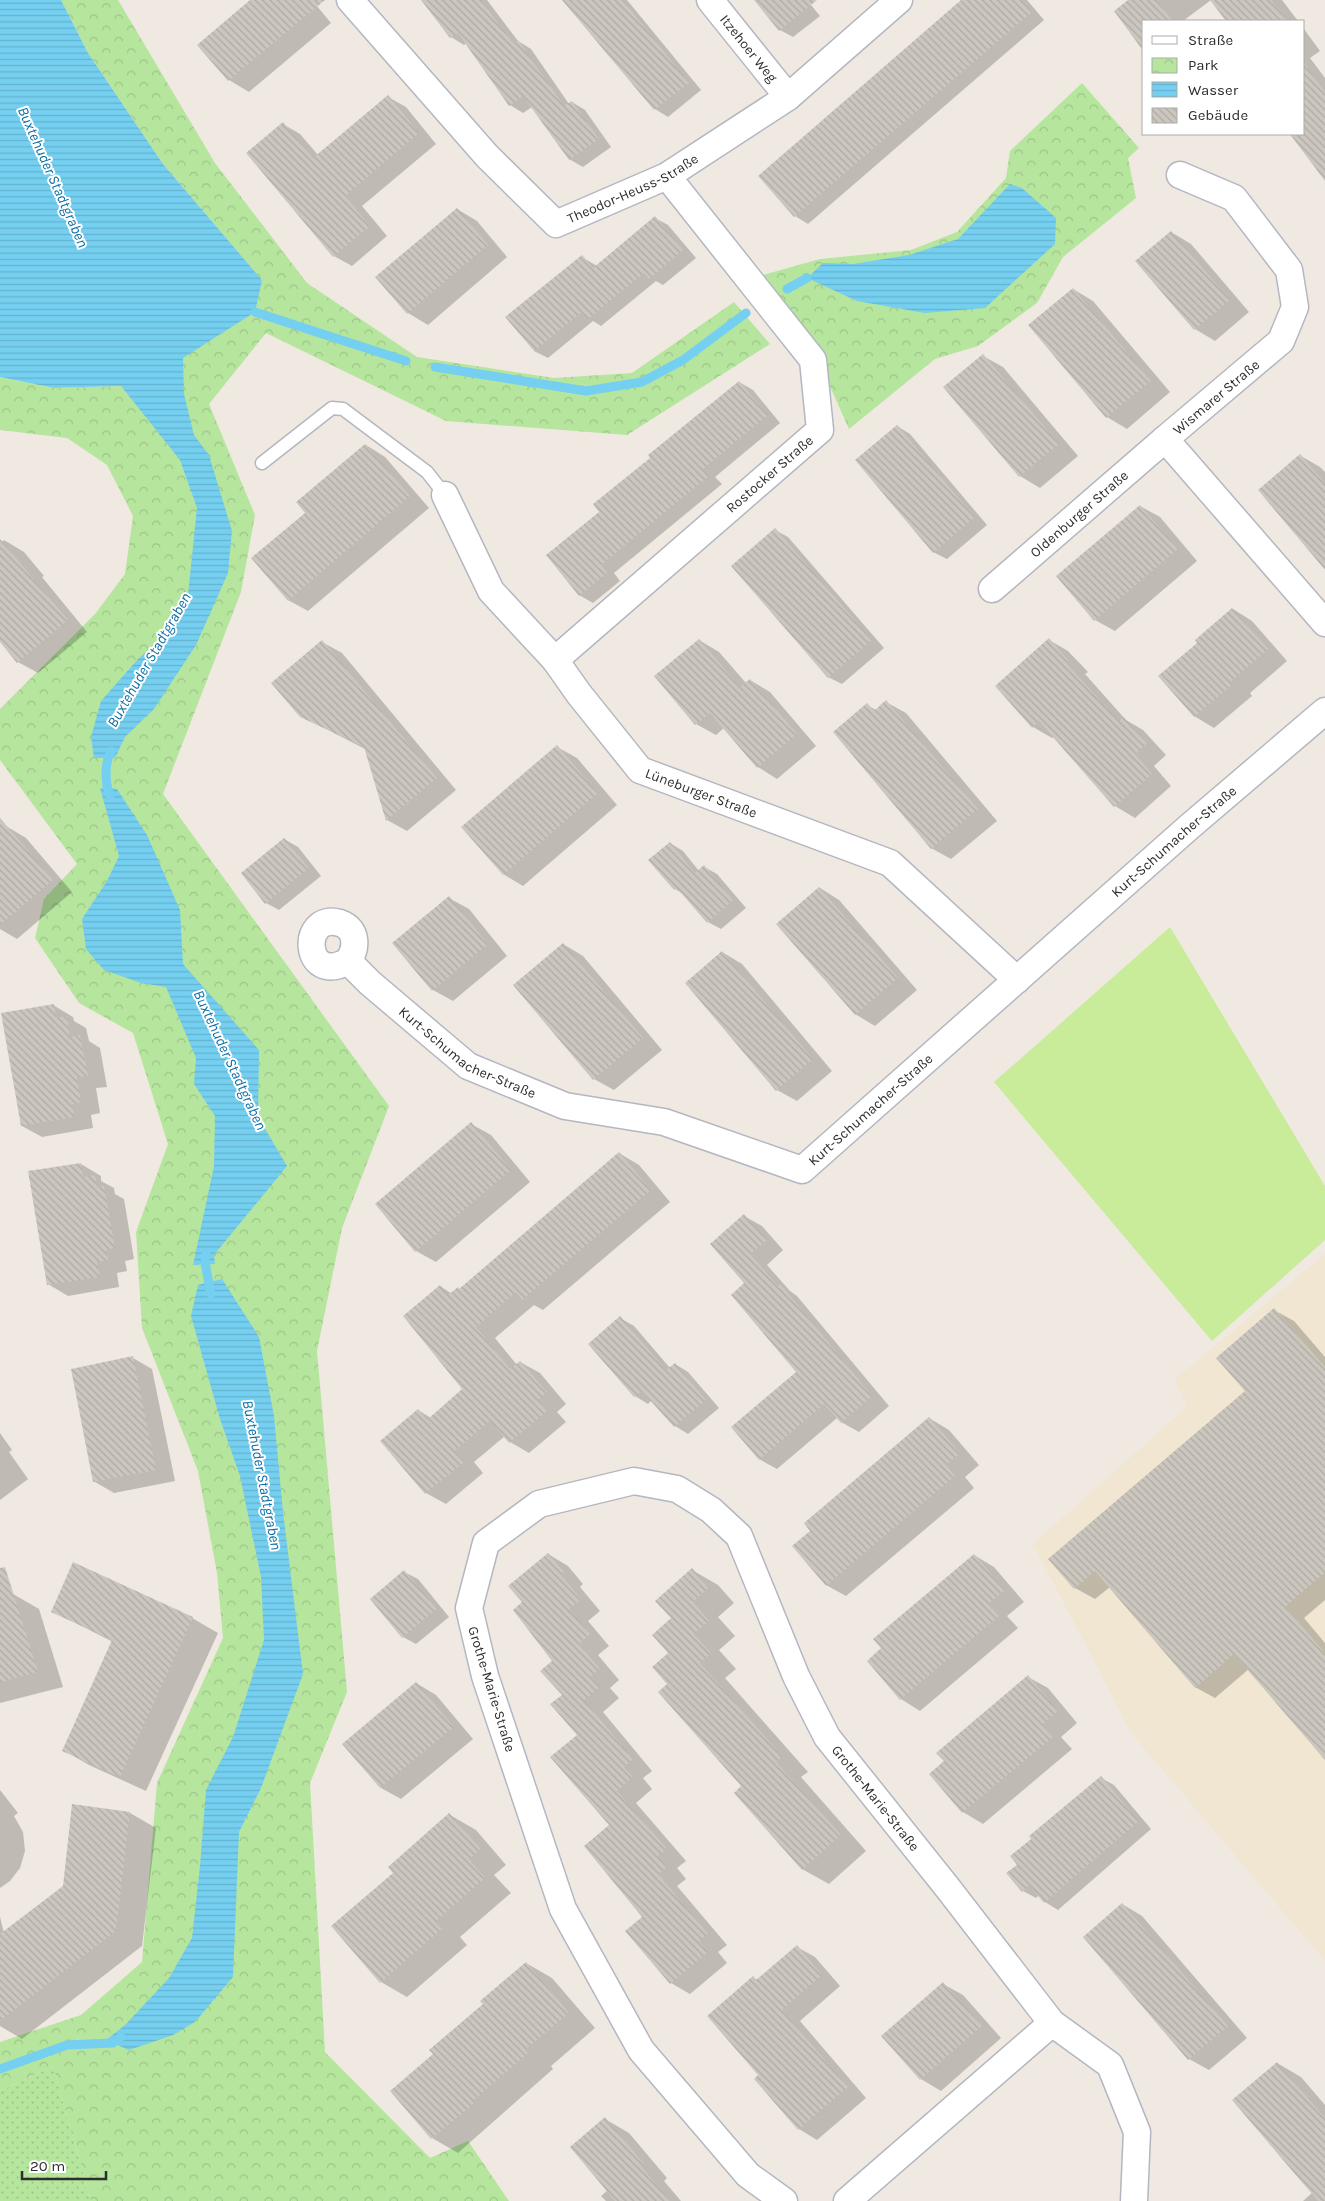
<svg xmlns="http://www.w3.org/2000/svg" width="1325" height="2201" font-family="Karla,sans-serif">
  <defs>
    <pattern id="grass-dots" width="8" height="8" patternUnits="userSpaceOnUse" patternTransform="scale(1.25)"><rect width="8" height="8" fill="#b6e59e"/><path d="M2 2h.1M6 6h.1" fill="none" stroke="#9dc588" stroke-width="1.8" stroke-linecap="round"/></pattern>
    <pattern id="park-crowns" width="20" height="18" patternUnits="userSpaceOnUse" patternTransform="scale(1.25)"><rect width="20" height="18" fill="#b6e59e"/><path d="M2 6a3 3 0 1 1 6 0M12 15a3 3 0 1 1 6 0" fill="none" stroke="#9dc588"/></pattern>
    <pattern id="water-rules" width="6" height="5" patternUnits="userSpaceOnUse" patternTransform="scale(1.25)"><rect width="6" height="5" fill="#75cff0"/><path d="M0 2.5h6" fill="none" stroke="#66b2ce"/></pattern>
    <pattern id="building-back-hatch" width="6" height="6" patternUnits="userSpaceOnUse" patternTransform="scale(1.25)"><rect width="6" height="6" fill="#cbc7bf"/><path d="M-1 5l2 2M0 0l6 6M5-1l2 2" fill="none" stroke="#afaba4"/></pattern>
  </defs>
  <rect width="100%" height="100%" fill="#efe9e1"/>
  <!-- education -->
  <polygon fill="#f0e6d1" points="1325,1254 1325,1961 1132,1734 1033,1544 1187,1407 1175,1379"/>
  <!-- grass -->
  <polygon fill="url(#grass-dots)" points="53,2066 91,2201 0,2201 0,2091"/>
  <!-- park -->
  <g fill="url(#park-crowns)">
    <polygon points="61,0 118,0 215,163 307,283 417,357 554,378 632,373 734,302 770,344 627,435 446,421 266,333 209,404 255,515 241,592 163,794 389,1106 342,1228 317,1351 347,1692 310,1783 325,2052 430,2158 468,2141 509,2201 91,2201 53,2066 0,2091 0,2042 81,2015 142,1962 157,1783 223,1638 217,1573 198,1471 142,1328 136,1232 168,1144 133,1033 79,1003 35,938 44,899 77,864 0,760 0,709 95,614 125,574 133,516 107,465 67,438 0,430 0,377 54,388 121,386 262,280 163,164 88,53"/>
    <polygon points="1082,83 1139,148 1128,158 1136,198 1063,257 1037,303 978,346 935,359 849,429 803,326 759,276 820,259 911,250 957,232 1006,178 1010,151"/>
  </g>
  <!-- pitch -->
  <polygon fill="#c9ec9a" points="1170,927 1325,1186 1325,1240 1212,1341 994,1082"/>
  <!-- water -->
  <g fill="url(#water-rules)">
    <polygon points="0,0 61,0 88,53 163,164 262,280 255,312 183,358 184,394 194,435 209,455 232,531 228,573 196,645 154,709 125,737 115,758 94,758 91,737 101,701 138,659 166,634 188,595 197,508 180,460 121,386 54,388 0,377"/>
    <polygon points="1010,184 1022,188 1056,218 1055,244 985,308 925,313 857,301 807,278 823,263 853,264 909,255 958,239"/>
    <polygon points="107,787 117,789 147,835 180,910 183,964 259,1050 258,1117 287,1166 214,1255 215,1264 193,1265 214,1166 215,1116 194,1084 196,1058 166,987 141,983 104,970 86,949 82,919 107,881 119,856 100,788"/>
    <polygon points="222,1279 259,1337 274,1416 283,1512 303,1674 261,1788 239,1832 233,1977 195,2022 173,2035 129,2050 106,2040 125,2025 169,1978 192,1938 200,1866 206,1790 233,1737 264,1640 261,1577 240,1476 220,1419 191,1316 198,1285"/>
  </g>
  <!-- shadow -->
  <g fill="#0003">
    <polygon points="252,0 312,0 331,23 249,92 229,80 199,45"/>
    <polygon points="425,0 487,0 518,41 531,49 569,104 572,102 585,110 611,147 583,167 569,159 532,107 523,113 510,105 467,43 464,45 451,37 424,1"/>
    <polygon points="578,0 627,0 701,90 668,117 655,109 624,72"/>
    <polygon points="755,0 807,0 820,16 793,37 780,30"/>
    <polygon points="963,0 1027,0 1044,20 808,224 795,216"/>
    <polygon points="1130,0 1211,0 1183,21 1144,21"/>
    <polygon points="1212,0 1282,0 1298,21 1228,21"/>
    <polygon points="1304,29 1320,51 1310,58 1325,78 1325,180 1290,134 1304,134"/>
    <polygon points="388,97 406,107 436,144 362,206 387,236 352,266 334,256 283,124 300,134 318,155"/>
    <polygon points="457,209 477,221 507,257 428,325 408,313 377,277"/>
    <polygon points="655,218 668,225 696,258 663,285 656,281 601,326 593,321 548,358 534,351 582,257 597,266"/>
    <polygon points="1171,232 1191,244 1249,312 1215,341 1195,329 1137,261"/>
    <polygon points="1073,289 1093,301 1170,392 1127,429 1107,417 1030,325"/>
    <polygon points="983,356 1003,367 1078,456 1040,488 1020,476 945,387"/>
    <polygon points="739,382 753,390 780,423 715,477 722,484 614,573 620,581 593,603 579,595 601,512 651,458"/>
    <polygon points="897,426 910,434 987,525 947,559 933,552"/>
    <polygon points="366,445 385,457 429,508 308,611 288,600 307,513"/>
    <polygon points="1301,456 1320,467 1325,472 1325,568"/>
    <polygon points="1140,506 1160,517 1197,561 1115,631 1095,620 1058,576"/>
    <polygon points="775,530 788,537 884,648 842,684 828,677"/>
    <polygon points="4,540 24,552 44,576 42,577 87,632 38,673 18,662 0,641 0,544"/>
    <polygon points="1233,609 1252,621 1287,661 1250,693 1252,696 1214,728 1194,716 1199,643"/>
    <polygon points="699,640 719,652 746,683 750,680 770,692 816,746 777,779 758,767 724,728 716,735 696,724"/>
    <polygon points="1049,640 1068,651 1088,672 1085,674 1126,720 1143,730 1166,755 1154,766 1171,786 1135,818 1115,806 1054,737 1052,738 1033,727"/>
    <polygon points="322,642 342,653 456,790 407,831 387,820 365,749 301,716"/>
    <polygon points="886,702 906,713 997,821 951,859 931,848 867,705 876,710"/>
    <polygon points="557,747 577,758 617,805 523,886 503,874"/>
    <polygon points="6,826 26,838 72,892 17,939 0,929 0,831"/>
    <polygon points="284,839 298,847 321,876 279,910 266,903"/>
    <polygon points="670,843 683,851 699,871 704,867 717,874 746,908 721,929 708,922 685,895 675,889"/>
    <polygon points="820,888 839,900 917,990 875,1026 855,1014"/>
    <polygon points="449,898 469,909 507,956 453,1001 433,990"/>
    <polygon points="563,944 583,956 662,1050 614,1090 594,1079"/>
    <polygon points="722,952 742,964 832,1071 797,1101 777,1090"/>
    <polygon points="53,1005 73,1017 74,1021 86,1028 89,1041 100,1048 107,1087 96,1088 100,1113 91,1115 93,1128 42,1137 22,1126"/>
    <polygon points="471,1124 491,1135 530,1182 436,1262 416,1251"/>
    <polygon points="619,1153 639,1165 670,1202 543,1310 534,1305 495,1338 517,1365 520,1362 540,1373 566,1404 557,1412 566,1422 529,1453 510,1442 505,1436 474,1462 483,1473 446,1504 426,1493 418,1410 431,1418 464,1389 440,1286 452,1294 460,1290"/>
    <polygon points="81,1164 101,1176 101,1181 114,1188 115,1194 124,1199 134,1259 125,1261 127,1271 117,1273 119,1287 68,1296 48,1284"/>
    <polygon points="744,1216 762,1226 783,1250 767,1265 790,1291 797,1296 889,1406 859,1432 841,1422 837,1418 777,1469 759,1459 798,1372 746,1283"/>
    <polygon points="1274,1310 1294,1321 1325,1357 1325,1600 1304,1618 1325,1643 1325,1758 1249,1669 1215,1698 1195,1687 1110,1587 1095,1599 1075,1588 1246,1391"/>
    <polygon points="620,1318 634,1326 670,1368 675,1364 688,1372 719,1408 688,1434 675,1426 652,1400 648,1404 635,1396 590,1344"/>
    <polygon points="133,1358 152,1369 175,1481 114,1493 95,1482"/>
    <polygon points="929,1418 949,1430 979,1465 965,1477 974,1488 846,1596 826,1585 812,1531"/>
    <polygon points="0,1433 12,1450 9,1452 28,1479 0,1500"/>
    <polygon points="548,1554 568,1566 583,1584 580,1587 600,1611 588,1621 609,1646 598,1655 619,1680 610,1688 619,1698 603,1712 652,1771 643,1778 652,1789 636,1803 686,1861 677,1868 686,1879 677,1886 727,1945 718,1952 727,1963 690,1994 671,1983 644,1917 563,1695 554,1661 523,1602"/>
    <polygon points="974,1555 994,1567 1024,1602 1007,1616 1018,1628 920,1711 901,1699"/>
    <polygon points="692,1570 718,1585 734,1603 718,1617 735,1636 719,1650 736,1669 725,1678 808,1772 801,1777 866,1851 829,1884 802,1869 669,1684 673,1618"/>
    <polygon points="404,1572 418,1579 449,1617 416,1644 403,1637"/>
    <polygon points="13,1594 39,1609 63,1687 0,1703 0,1599"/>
    <polygon points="52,1611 192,1618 218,1633 146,1791 89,1765 63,1750 113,1642"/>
    <polygon points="1028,1677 1048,1688 1077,1723 1061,1737 1072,1749 983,1824 963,1812 931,1774"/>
    <polygon points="416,1683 436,1695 473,1739 401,1799 381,1788 344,1744"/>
    <polygon points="1101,1778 1114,1785 1151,1829 1058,1910 1045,1902 1039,1895 1036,1898 1023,1891 1019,1865"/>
    <polygon points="0,1790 18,1813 14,1816 23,1832 25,1851 20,1868 10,1881 0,1888"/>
    <polygon points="130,1813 156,1828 142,1946 22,2039 0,2026 0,1917 4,1933 64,1887"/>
    <polygon points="450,1815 476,1830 506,1865 494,1875 511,1893 460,1937 467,1945 407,1997 381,1982 395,1873"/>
    <polygon points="1122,1904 1142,1916 1247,2038 1209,2070 1189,2059"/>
    <polygon points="797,1947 815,1957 840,1986 800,2021 866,2098 817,2140 799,2129 760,2075 753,1978 758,1980"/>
    <polygon points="526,1963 552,1978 595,2028 551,2066 553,2069 458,2153 432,2138 392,2091 434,2054"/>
    <polygon points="943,1984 963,1995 1001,2038 941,2091 921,2079"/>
    <polygon points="1277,2063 1301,2077 1325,2105 1325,2201 1303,2201 1313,2192"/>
    <polygon points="605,2119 629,2133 667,2178 664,2181 681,2201 606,2201 601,2196 608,2190"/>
  </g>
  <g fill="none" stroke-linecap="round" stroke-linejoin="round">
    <!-- stream -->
    <g stroke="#75cff0" stroke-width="9">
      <polyline points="787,289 807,278"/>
      <polyline points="255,312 406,361"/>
      <polyline points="435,367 586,391 642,382 683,360 746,313"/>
      <path d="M110,796c-5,-14 -6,-32 1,-45"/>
      <polyline points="206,1253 205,1263 211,1294"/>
      <polyline points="0,2069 67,2045 113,2043 121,2037"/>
    </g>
  </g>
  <!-- building -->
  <g fill="url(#building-back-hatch)">
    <polygon points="250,0 325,0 228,81 197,45"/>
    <polygon points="421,0 481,0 513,43 518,40 564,106 572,101 599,139 569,160 523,96 509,106 458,33 450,38"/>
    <polygon points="562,0 623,0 689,83 654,110"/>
    <polygon points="754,0 817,0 779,31"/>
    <polygon points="961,0 1022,0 1032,12 794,217 758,176"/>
    <polygon points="1128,0 1157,0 1173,21 1144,21 1144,52 1114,11"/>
    <polygon points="1210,0 1271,0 1287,21 1226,21"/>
    <polygon points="1304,63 1325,92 1325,181 1290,134 1304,134"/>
    <polygon points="388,95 419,133 345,196 370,226 333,257 246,153 283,122 313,158"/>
    <polygon points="457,208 488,245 407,314 375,277"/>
    <polygon points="655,216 683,250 649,279 644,273 588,319 582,312 534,351 505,317 582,255 593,268"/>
    <polygon points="1171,231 1230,300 1194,330 1135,261"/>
    <polygon points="1073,288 1151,381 1106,418 1028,325"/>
    <polygon points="983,354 1059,444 1019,477 943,387"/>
    <polygon points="739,381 768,415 703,469 709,476 601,565 607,573 579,596 546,555 599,512 593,504 650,458 648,455"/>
    <polygon points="897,425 975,517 933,553 855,460"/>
    <polygon points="365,444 410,496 288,601 251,558 305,513 296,502"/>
    <polygon points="1300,454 1325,483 1325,570 1258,490"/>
    <polygon points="1140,505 1178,549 1094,621 1056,576"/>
    <polygon points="775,528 872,640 828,678 731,566"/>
    <polygon points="0,539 68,620 17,663 0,642"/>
    <polygon points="1232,608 1268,649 1231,681 1233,684 1194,717 1158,676 1197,643 1195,640"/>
    <polygon points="1049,638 1068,660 1066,663 1119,721 1123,717 1147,743 1135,754 1152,774 1114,807 1039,721 1032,728 995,686"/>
    <polygon points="699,639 740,687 750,679 797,734 757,768 710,713 695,725 654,676"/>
    <polygon points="322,640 437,778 386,821 364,747 300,717 271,683"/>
    <polygon points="886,700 978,809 931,849 833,732 867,703 874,711"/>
    <polygon points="557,745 598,793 503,875 461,827"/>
    <polygon points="0,818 53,880 0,925"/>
    <polygon points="284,838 309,868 265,904 241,873"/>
    <polygon points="670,842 695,873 704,865 733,900 707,923 677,888 674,890 648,860"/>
    <polygon points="819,887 898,978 855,1015 776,924"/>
    <polygon points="449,896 488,944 432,991 392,943"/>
    <polygon points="563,943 643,1038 593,1080 513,985"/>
    <polygon points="722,951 813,1059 776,1091 685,983"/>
    <polygon points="54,1004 56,1018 67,1016 70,1037 80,1035 88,1076 77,1077 81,1102 72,1104 74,1117 21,1126 1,1013"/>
    <polygon points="471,1122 511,1170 415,1252 375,1204"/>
    <polygon points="619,1152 651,1190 522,1300 516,1292 476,1327 510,1369 520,1361 547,1392 538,1400 547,1411 509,1443 490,1421 455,1451 464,1462 425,1494 380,1441 418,1409 427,1420 462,1389 403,1316 440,1285 448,1295 458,1287 459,1289"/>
    <polygon points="81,1163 83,1177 95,1175 97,1187 104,1186 115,1248 106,1250 108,1260 97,1262 100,1277 47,1285 28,1171"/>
    <polygon points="744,1214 767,1240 750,1254 778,1286 780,1284 796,1303 872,1396 841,1423 824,1404 759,1460 731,1427 796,1372 731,1295 744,1283 710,1244"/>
    <polygon points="1274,1308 1325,1367 1325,1572 1285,1607 1325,1653 1325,1760 1234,1654 1195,1688 1095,1571 1074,1589 1048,1559 1245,1391 1216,1358"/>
    <polygon points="620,1316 666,1370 675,1363 706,1400 674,1427 642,1391 634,1397 588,1344"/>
    <polygon points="133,1356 156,1470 93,1482 71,1369"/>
    <polygon points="929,1417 960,1453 946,1465 955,1476 826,1586 792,1546 810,1531 804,1523"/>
    <polygon points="548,1553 564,1572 561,1575 581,1599 569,1609 590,1634 579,1644 600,1669 591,1676 600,1687 584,1700 633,1759 624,1767 633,1777 617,1791 667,1849 658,1856 667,1867 658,1874 708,1934 699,1941 708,1952 670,1984 625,1931 642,1917 584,1846 609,1825 550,1757 577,1735 550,1704 562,1695 540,1671 552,1661 513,1610 522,1602 508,1586"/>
    <polygon points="974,1554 1005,1590 988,1604 999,1616 900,1700 867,1661 881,1648 873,1639"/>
    <polygon points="73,1562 193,1617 120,1777 62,1751 112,1640 51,1612"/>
    <polygon points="5,1567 38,1672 0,1682 0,1568"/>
    <polygon points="692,1568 708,1588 693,1602 709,1621 694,1634 711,1653 700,1663 782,1756 776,1762 841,1835 802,1870 734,1793 741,1786 658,1692 667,1684 652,1667 668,1653 652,1635 671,1618 655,1601"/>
    <polygon points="404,1570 437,1609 402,1638 370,1599"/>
    <polygon points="1028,1675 1058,1711 1042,1725 1053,1737 962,1813 929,1774 944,1761 936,1753"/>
    <polygon points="416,1682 454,1727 380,1788 342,1744"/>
    <polygon points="1101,1776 1139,1821 1044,1903 1029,1885 1022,1892 1006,1873 1017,1865 1010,1856 1031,1839 1029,1836"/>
    <polygon points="72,1804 130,1812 116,1931 0,2021 0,1934 63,1886"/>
    <polygon points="449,1813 481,1849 469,1859 485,1878 435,1922 442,1929 380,1983 331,1926 393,1873 388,1867"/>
    <polygon points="1122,1903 1228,2026 1188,2060 1083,1937"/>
    <polygon points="797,1945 822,1975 782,2010 848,2087 798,2130 754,2079 758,2075 707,2016 753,1976 756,1980"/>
    <polygon points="526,1962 569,2013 525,2050 528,2053 474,2100 476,2102 431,2139 390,2091 433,2054 429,2050 483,2004 480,2001"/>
    <polygon points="943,1982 982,2026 920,2080 881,2036"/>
    <polygon points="1277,2062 1325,2118 1325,2201 1318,2201 1232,2100"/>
    <polygon points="605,2117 644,2164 641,2166 670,2201 615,2201 570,2147"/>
  </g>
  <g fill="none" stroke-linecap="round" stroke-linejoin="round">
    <!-- service casing -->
    <g stroke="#b4b7c1" stroke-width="15">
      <polyline id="service" points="262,463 332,408 343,409 427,472 445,495"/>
    </g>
    <!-- minor casing -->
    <g stroke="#b4b7c1" stroke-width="29">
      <g id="minor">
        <path id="s1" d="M350,0l137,156 69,68 111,-48 121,-79 111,-97"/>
        <path id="s2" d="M710,0l78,97"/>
        <polyline points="1180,175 1234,198 1289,270 1295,307 1281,341 1165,439 1325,623"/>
        <path id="s3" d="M445,495l46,96 64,69 24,34 61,76 250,93 127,117"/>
        <path id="s4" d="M992,589l173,-150"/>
        <path id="s5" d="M555,660l265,-230 -7,-70 -146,-184"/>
        <path id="s6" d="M348,961c-45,26 -49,-50 -8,-38 18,6 17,26 8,38l22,22 98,83 97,40 99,16 138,48 387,-343 136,-116"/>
        <path id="s7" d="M784,2201l-36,-26 -107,-125 -78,-141 -78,-233 -16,-68 17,-65 53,-39 95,-23 43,8 34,21 28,26 57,140 31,61 120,150 105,136 58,42 27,67 -3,69"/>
        <polyline points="847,2201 1052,2023"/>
      </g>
    </g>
    <!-- service -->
    <use href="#service" stroke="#fff" stroke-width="12"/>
    <!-- minor -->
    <use href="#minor" stroke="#fff" stroke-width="26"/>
  </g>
  <g text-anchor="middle" stroke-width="4" stroke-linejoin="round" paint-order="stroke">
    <!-- street labels -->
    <g font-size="14" fill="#2e2e2e" stroke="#fff">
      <text dy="5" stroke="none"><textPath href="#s2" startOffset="62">Itzehoer Weg</textPath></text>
      <text dy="5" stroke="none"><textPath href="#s1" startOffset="389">Theodor-Heuss-Straße</textPath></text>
      <text transform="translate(1216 397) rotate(-40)" y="5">Wismarer Straße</text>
      <text dy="5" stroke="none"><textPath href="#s5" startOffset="284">Rostocker Straße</textPath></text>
      <text dy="5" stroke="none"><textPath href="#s4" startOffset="115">Oldenburger Straße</textPath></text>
      <text dy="5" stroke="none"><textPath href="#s3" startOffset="405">Lüneburger Straße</textPath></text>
      <text dy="5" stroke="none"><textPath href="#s6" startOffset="1146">Kurt-Schumacher-Straße</textPath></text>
      <text dy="5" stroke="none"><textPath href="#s6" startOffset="291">Kurt-Schumacher-Straße</textPath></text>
      <text dy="5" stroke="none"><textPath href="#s6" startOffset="741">Kurt-Schumacher-Straße</textPath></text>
      <text transform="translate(492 1689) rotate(73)" y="5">Grothe-Marie-Straße</text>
      <text dy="5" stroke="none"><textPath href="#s7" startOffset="1336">Grothe-Marie-Straße</textPath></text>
    </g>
    <!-- water labels -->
    <g font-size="15" font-style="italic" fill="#0d6fa3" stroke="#fff">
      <text transform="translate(53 177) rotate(66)" y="5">Buxtehuder Stadtgraben</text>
      <text transform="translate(149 660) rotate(-60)" y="5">Buxtehuder Stadtgraben</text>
      <text transform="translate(230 1060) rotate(65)" y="5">Buxtehuder Stadtgraben</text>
      <text transform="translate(262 1475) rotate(79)" y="5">Buxtehuder Stadtgraben</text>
    </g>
  </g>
  <!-- legend -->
  <rect x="1142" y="20" width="162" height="115" fill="#ffffff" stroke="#ababab"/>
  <rect x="1152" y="36" width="25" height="8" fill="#ffffff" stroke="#ababab"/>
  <text x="1188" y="45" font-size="15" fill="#2e2e2e">Straße</text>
  <rect x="1152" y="58" width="25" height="15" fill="url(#park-crowns)" stroke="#ababab"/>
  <text x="1188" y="70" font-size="15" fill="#2e2e2e">Park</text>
  <rect x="1152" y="82" width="25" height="15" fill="url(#water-rules)" stroke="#ababab"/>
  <text x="1188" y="95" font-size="15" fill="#2e2e2e">Wasser</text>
  <rect x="1152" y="108" width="25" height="15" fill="url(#building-back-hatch)" stroke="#ababab"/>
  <text x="1188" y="120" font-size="15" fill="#2e2e2e">Gebäude</text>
  <!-- scale -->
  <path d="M22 2171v8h84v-8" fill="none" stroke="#2e2e2e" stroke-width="2.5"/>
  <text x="30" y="2171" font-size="15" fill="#2e2e2e" stroke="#ffffff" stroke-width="4" paint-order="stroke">20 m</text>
</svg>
